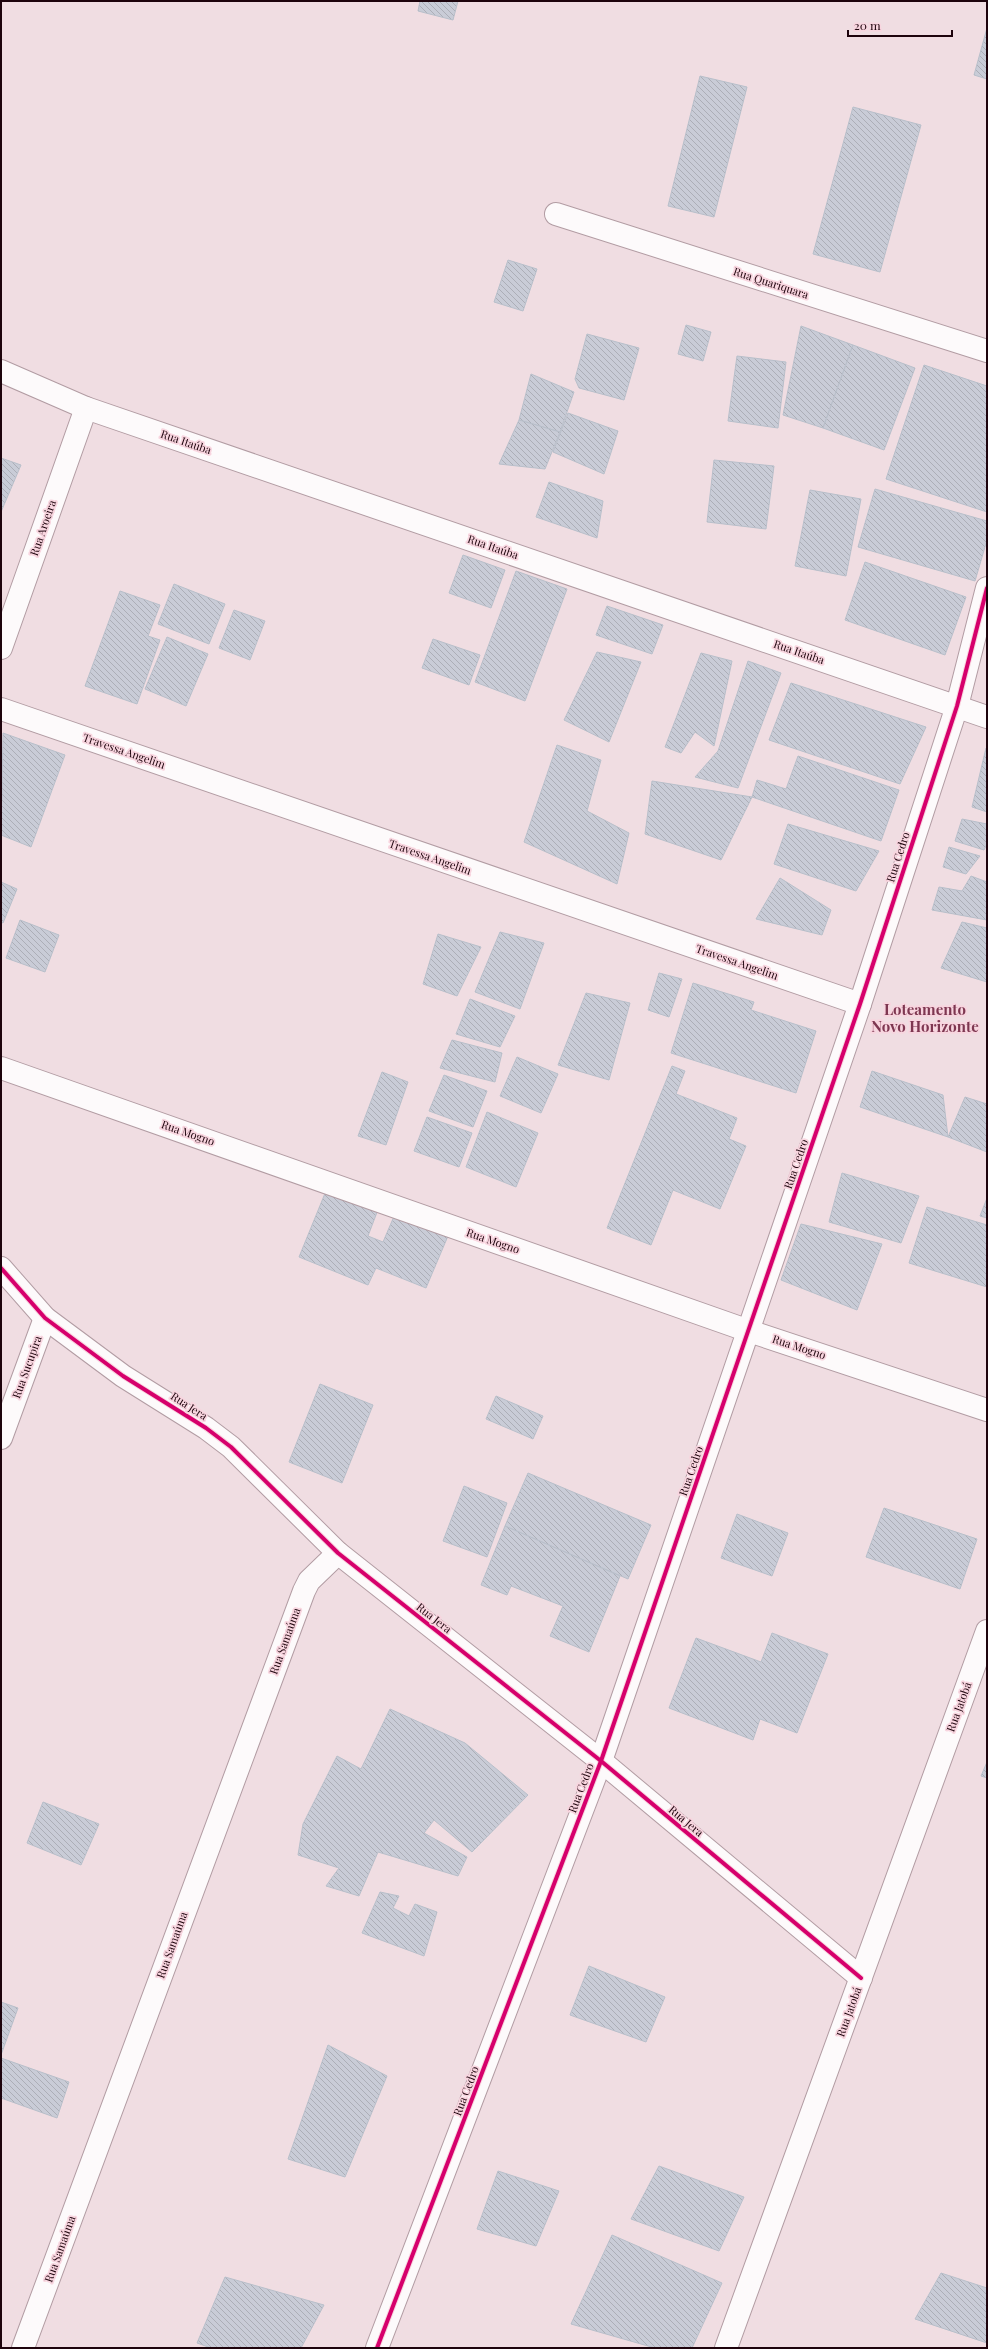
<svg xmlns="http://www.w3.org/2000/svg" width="988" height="2349" font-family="'Playfair Display',serif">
  <defs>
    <pattern id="building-back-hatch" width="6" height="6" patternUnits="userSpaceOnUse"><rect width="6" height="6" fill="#c9ccd7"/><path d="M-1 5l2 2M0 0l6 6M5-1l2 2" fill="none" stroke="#acaeb7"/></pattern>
  </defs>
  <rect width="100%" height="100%" fill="#f0dde2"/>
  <!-- building -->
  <g fill="url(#building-back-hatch)" stroke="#b8bfca">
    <polygon points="420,1 458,1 453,20 418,11"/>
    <polygon points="987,28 987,79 974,75"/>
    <polygon points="700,76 747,87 714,217 668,206"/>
    <polygon points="853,107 921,125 880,272 813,254"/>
    <polygon points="508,260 537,269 523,311 494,302"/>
    <polygon points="686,325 711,332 703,361 678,354"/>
    <polygon points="801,326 853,345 823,428 783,415"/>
    <polygon points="587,334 639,348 624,400 579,388 575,379"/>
    <polygon points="853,345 915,368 884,450 823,428"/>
    <polygon points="737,356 786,362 778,428 728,421"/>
    <polygon points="924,365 987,386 987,512 886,479"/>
    <polygon points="531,374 574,392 560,432 519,420"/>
    <polygon points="568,413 618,431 604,474 553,452"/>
    <polygon points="519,420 560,432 545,469 499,464"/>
    <polygon points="1,458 21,465 1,512"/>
    <polygon points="714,460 774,466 766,529 707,522"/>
    <polygon points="549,482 603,501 597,538 536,517"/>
    <polygon points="875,489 987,521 987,540 975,581 858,547"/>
    <polygon points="810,490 861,499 846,576 795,566"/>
    <polygon points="463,555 505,570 491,608 449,593"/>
    <polygon points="865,562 966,597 945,655 845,620"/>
    <polygon points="516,571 567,589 525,701 475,682"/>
    <polygon points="174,584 225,604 209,644 158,624"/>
    <polygon points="120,591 160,605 148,636 160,640 137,704 85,686"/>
    <polygon points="607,606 663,625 652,654 596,635"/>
    <polygon points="234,610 265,621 250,660 219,648"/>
    <polygon points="167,637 208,654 186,706 145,689"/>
    <polygon points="433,639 480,655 469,685 422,668"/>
    <polygon points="597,652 641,662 609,742 564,720"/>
    <polygon points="701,653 732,661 714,746 695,732 681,753 665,747"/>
    <polygon points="748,661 781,673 738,788 695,777 718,751"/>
    <polygon points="791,683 926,727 900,784 769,740"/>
    <polygon points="3,733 65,755 31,847 1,835"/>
    <polygon points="557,745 601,760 587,811 629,833 617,884 524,842"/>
    <polygon points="986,748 987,748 987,812 972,807"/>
    <polygon points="798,756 899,790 881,841 752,797 757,780 786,789"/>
    <polygon points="652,781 752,797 721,860 645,834"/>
    <polygon points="962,819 987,824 987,844 984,850 955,841"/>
    <polygon points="788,824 879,851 856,891 774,864"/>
    <polygon points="949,847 980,856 966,874 943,867"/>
    <polygon points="971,876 987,882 987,920 932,910 939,887 962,891"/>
    <polygon points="780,878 831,910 822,935 756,919"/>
    <polygon points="1,882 17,889 3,923 1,922"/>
    <polygon points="20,920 59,935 45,972 6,958"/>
    <polygon points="962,922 987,928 987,982 941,968"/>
    <polygon points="500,932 544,943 520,1009 475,992"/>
    <polygon points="438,934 481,947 457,996 423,984"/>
    <polygon points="659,973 682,979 669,1017 648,1010"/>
    <polygon points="693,983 754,1002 751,1010 816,1031 796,1093 671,1053"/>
    <polygon points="586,993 630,1003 609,1080 558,1065"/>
    <polygon points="470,999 515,1016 500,1047 456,1034"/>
    <polygon points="452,1040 502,1053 495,1082 440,1068"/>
    <polygon points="517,1057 558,1074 541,1113 500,1096"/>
    <polygon points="672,1066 685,1071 676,1094 737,1118 729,1139 746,1146 720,1209 673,1190 651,1245 607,1228"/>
    <polygon points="872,1071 943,1095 948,1137 860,1107"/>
    <polygon points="382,1072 408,1082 386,1145 358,1136"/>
    <polygon points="444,1075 487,1091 473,1127 429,1111"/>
    <polygon points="965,1097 987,1104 987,1152 948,1137"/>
    <polygon points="487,1112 538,1133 516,1187 466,1167"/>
    <polygon points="427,1117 472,1133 459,1167 414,1151"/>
    <polygon points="842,1173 919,1196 901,1243 829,1222"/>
    <polygon points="328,1186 379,1207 368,1236 383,1242 395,1214 448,1236 426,1288 376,1268 368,1285 299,1257"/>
    <polygon points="987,1198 987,1218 980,1216"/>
    <polygon points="927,1207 987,1225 987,1287 909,1263"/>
    <polygon points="801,1224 882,1244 857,1310 781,1280"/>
    <polygon points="320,1384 373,1405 342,1483 289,1462"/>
    <polygon points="496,1396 543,1416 533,1439 486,1419"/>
    <polygon points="528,1473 651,1525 628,1579 505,1526"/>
    <polygon points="464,1486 507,1503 487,1557 443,1541"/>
    <polygon points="884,1508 977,1539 960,1589 866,1557"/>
    <polygon points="737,1514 788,1533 772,1576 721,1558"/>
    <polygon points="505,1526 620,1576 589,1652 550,1636 563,1606 511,1586 507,1595 481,1585"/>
    <polygon points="772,1633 828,1654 797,1733 760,1719 753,1740 669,1708 696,1638 761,1662"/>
    <polygon points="390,1709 465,1743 528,1795 472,1852 434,1820 424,1833 467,1857 458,1876 378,1852 359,1896 326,1886 339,1868 298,1855 303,1824 337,1756 361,1769"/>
    <polygon points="987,1762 987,1778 981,1776"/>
    <polygon points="43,1802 99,1824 81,1865 27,1843"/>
    <polygon points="380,1892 399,1896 393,1908 409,1916 415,1904 437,1912 424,1956 362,1933"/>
    <polygon points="589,1966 665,1997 646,2042 570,2015"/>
    <polygon points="1,2002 18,2008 1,2055"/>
    <polygon points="328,2045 387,2076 345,2177 288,2159"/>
    <polygon points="1,2058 69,2082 57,2118 1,2098"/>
    <polygon points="659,2166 744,2197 719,2251 631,2219"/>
    <polygon points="498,2171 559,2191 536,2246 477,2229"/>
    <polygon points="612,2235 722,2283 692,2348 655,2348 571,2324"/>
    <polygon points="941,2273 987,2288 987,2343 915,2319"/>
    <polygon points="225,2277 324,2305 301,2348 211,2348 197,2343"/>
  </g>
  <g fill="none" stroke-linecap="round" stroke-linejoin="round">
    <!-- minor casing -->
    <g stroke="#b29ca3" stroke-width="24">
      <g id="minor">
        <polyline points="556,214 987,351"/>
        <polyline points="1,371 86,408 987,717"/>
        <polyline points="1,648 86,408"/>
        <polyline points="1,709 860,1004"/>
        <polyline points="1,1068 749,1331 987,1410"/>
        <polyline points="1,1268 45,1318 123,1376 206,1428 231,1447 338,1553 601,1761 861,1978"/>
        <polyline points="1,1438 45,1318"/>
        <polyline points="23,2348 304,1591 309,1581 338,1553"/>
        <polyline points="377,2348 601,1761 860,1004 957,706 987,588"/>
        <polyline points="726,2348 987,1631"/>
      </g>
    </g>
    <!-- minor -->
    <use href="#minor" stroke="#fdfafb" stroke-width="22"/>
    <!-- cycleway casing -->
    <g stroke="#f8d5df" stroke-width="6">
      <g id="cycleway">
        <polyline points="1,1268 45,1318 123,1376 206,1428 231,1447 338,1553 601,1761 861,1978"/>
        <polyline points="377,2348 601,1761 860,1004 957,706 987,588"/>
      </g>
    </g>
    <!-- cycleway -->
    <use href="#cycleway" stroke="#d6006c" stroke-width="4"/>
  </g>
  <g text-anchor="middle" stroke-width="3.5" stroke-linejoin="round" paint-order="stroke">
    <!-- street labels -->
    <g font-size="11" fill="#1d030c" stroke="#f8d5df">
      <text transform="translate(771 283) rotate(18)" y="4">Rua Quariquara</text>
      <text transform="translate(186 442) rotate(19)" y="4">Rua Itaúba</text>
      <text transform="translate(43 528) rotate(-71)" y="4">Rua Aroeira</text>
      <text transform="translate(493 547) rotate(19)" y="4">Rua Itaúba</text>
      <text transform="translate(799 652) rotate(19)" y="4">Rua Itaúba</text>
      <text transform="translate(124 751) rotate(19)" y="4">Travessa Angelim</text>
      <text transform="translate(430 857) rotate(19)" y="4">Travessa Angelim</text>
      <text transform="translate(898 857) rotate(-72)" y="4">Rua Cedro</text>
      <text transform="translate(737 962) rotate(19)" y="4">Travessa Angelim</text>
      <text transform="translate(188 1133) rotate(19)" y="4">Rua Mogno</text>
      <text transform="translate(796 1164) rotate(-71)" y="4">Rua Cedro</text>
      <text transform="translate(493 1241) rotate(19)" y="4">Rua Mogno</text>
      <text transform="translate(799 1347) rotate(18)" y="4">Rua Mogno</text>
      <text transform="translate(27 1367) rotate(-70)" y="4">Rua Sucupira</text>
      <text transform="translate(189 1406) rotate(33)" y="4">Rua Jera</text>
      <text transform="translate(691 1471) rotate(-71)" y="4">Rua Cedro</text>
      <text transform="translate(434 1618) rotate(38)" y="4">Rua Jera</text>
      <text transform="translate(285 1641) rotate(-70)" y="4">Rua Samaúma</text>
      <text transform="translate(959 1707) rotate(-70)" y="4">Rua Jatobá</text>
      <text transform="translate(581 1788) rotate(-69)" y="4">Rua Cedro</text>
      <text transform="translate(686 1821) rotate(40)" y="4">Rua Jera</text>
      <text transform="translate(172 1945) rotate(-70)" y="4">Rua Samaúma</text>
      <text transform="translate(849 2012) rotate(-70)" y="4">Rua Jatobá</text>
      <text transform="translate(466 2091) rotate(-69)" y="4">Rua Cedro</text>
      <text transform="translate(60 2249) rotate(-70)" y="4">Rua Samaúma</text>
    </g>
    <!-- district labels -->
    <g font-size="15" font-weight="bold" fill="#7e3751" stroke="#f8d5df">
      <text x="925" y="1015">Loteamento<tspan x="925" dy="17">Novo Horizonte</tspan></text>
    </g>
  </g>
  <!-- border -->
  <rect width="988" height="2349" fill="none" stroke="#1d030c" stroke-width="4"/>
  <!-- scale -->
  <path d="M848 30v6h104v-6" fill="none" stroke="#1d030c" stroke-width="2"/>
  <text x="854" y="30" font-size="12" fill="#1d030c" stroke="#f8d5df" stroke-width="3" paint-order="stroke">20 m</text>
</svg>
